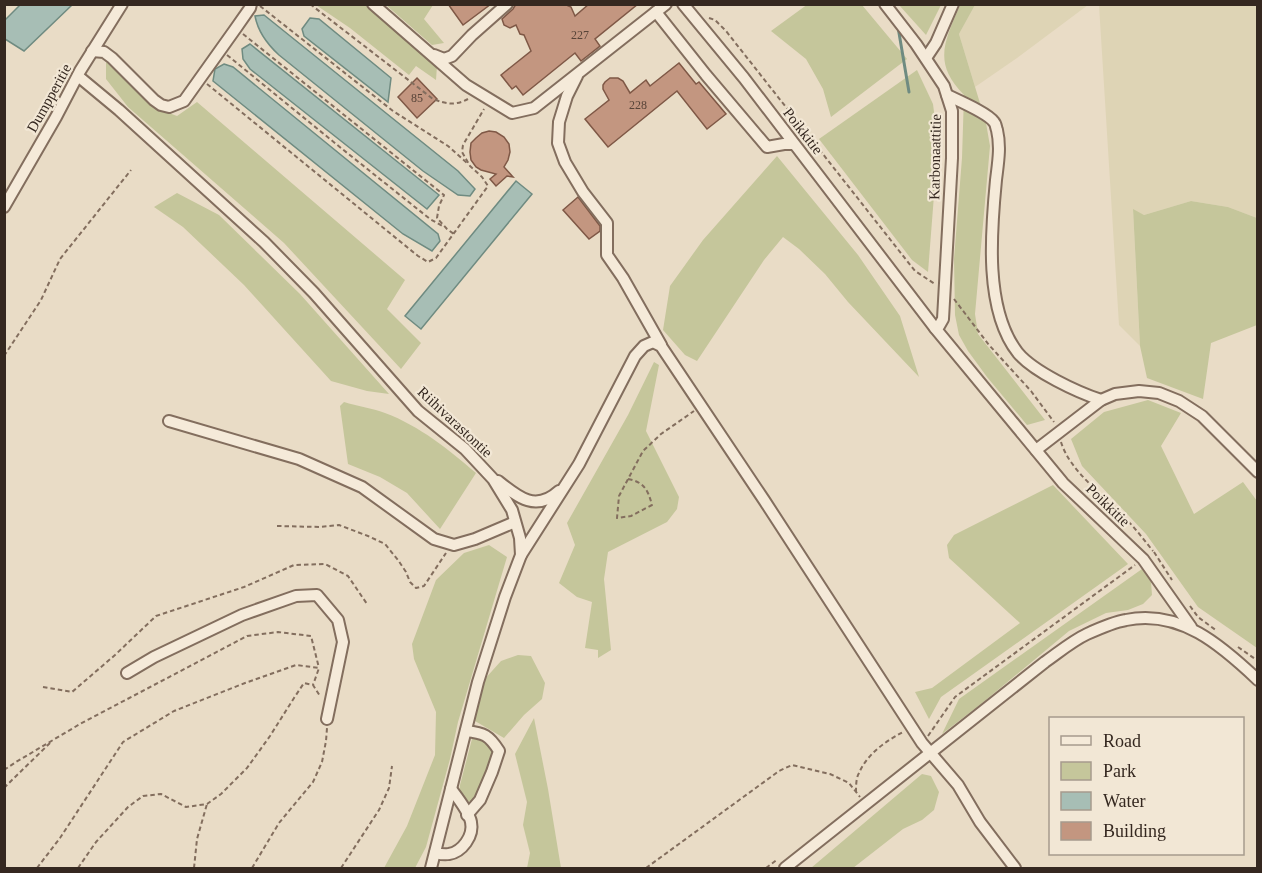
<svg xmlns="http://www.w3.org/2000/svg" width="1262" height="873" font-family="'Times New Roman',serif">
  <rect width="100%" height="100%" fill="#e9dcc6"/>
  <!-- farmland -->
  <g fill="#ded4b5">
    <polygon points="975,5 1088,5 1017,58 975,87 959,34"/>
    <polygon points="1099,5 1257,5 1257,218 1228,207 1191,201 1144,215 1133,210 1140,346 1119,325"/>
  </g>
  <!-- green -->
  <g fill="#c5c69b">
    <polygon points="808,4 862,5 907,59 831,117 823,89 806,59 771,31"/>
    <polygon points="316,5 368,5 437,66 436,80 416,66 409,75 350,28"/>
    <polygon points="386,5 433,5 424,19 444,43 432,45"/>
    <polygon points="899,5 941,5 926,35"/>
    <path d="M960,5h15l-16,29 27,89 4,23 -15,168 3,20 67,86 -18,5 -40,-48 -19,-26 -9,-16 -4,-20 -1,-56 8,-101 2,-63c-32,-32 -19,-54 -4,-90z"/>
    <polygon points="106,62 156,108 177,116 197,102 405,280 387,309 421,343 401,369 284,243 128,107 106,79"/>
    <polygon points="917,70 933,104 938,144 928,272 912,260 819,139"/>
    <polygon points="777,156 858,255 900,316 919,377 848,302 825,274 799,249 783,237 764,260 697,361 685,355 663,330 670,286 703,240"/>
    <polygon points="177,193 219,215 300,294 389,394 367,391 331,381 244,285 183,227 154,207"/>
    <polygon points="1191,201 1228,207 1257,218 1257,325 1211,343 1203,399 1147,378 1140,346 1133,209 1144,215"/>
    <polygon points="654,362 659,365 646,431 679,497 677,509 667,522 608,552 604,579 611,650 598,658 598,650 585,648 592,602 577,597 559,583 575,545 567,523 628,415"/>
    <polygon points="1148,400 1181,413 1161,446 1194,514 1243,482 1257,501 1257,648 1198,607 1146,534 1082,466 1071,439 1104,412"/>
    <path d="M344,402c13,4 28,6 41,11 35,13 64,37 91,60l-36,56 -33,-36 -27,-16 -32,-13 -8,-58z"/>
    <polygon points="1053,485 1128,564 941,697 929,719 915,692 932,688 1020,623 949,558 947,545 954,535"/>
    <polygon points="489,545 507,557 458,722 450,759 426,847 415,868 384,868 407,826 435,755 436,712 414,659 412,644 436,580 464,553"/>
    <polygon points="1142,569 1151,582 1152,595 1143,604 1128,610 1106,613 1069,631 981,704 942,734 959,699"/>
    <polygon points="518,655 531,656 545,683 542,699 524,715 504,738 475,721 483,681 501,661"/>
    <polygon points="534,718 548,789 561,868 527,868 530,853 523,825 527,802 515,754"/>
    <path d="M483,737l11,11c-1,18 -13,38 -22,53l-6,1 -7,-8 1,-9 12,-46z"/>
    <polygon points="922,774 931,776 939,792 934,810 922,820 903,829 853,868 811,868"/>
  </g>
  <!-- water -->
  <g fill="#a7beb5" stroke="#6f8b81" stroke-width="1.5">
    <polygon points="20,5 20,4 72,5 24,51 5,39 5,20"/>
    <path d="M264,15l194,156 17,18 -5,7 -12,-1 -35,-24 -144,-116c-12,-11 -21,-23 -24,-39z"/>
    <polygon points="310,18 319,19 391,78 388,102 304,36 302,29"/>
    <polygon points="250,44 439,195 427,209 250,69 243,59 242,49"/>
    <polygon points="224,64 233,67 438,234 440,241 432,251 403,234 213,81 215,69"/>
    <polygon points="516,181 532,194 421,329 405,316"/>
  </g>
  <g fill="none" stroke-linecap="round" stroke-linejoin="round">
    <!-- stream -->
    <polyline stroke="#6f8b81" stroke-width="3" points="898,27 909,92"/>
  </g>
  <!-- building -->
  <g fill="#c39680" stroke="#7f5846" stroke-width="1.5">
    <polygon points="448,4 491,4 463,25"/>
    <polygon points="516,4 564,4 571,7 575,16 589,4 638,4 595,39 600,46 581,61 575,53 523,95 516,86 512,89 501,75 531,51 524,35 520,34 516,25 510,28 504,25 502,19 513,9"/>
    <polygon points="679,63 696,84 699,82 726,114 707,129 677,91 608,147 585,119 609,100 603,89 603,85 605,82 610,78 618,78 623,81 630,93 646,80 650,86"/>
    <polygon points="417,78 437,99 417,118 398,97"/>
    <polygon points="489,131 496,132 504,137 509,144 510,152 508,160 504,167 513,177 507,176 496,186 490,179 496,174 481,170 476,167 471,160 470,152 471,143 476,138 482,133"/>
    <polygon points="578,197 600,226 600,231 589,239 563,210"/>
  </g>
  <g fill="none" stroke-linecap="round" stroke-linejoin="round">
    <!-- minor casing -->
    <g stroke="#836e5e" stroke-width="14">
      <g id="minor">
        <polyline points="373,4 466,85 512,113 534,108 666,4"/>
        <polyline points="683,4 744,78 935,328 1063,483 1143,559 1191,627"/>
        <polyline points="885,4 916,44 944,86 952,111 952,158 943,319 939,326 935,328"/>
        <polyline points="656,12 706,75 767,147 784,144 793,144"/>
        <polyline points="92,51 104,52 112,58 154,100 161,105 169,107 184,101 236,28 250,8 251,4"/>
        <polyline points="434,55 444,59 452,56 472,35 507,4"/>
        <polyline points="926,58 936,43 953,4"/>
        <polyline points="78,76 119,110 264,242 314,293 418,411 465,449 493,479 512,510 520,538 521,555 505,597 478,682 431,868"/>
        <polyline points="577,76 567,96 559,122 558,143 565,162 583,192 607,223 607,255 623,278 661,345"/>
        <path d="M947,95c10,5 41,18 47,27 2,2 2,6 3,8 4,17 1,33 -1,50 -5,51 -12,130 22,173 16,19 59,39 83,47"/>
        <polyline points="4,207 56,117 80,71 122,4"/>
        <polyline points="169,421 299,459 362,487 434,539 454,545 475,539 515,522"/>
        <polyline points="1036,450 1101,400 1115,394 1139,391 1159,393 1179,401 1202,416 1258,472"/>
        <path d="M498,481c21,17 38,31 61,10"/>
        <polyline points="521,555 579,464 635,356 644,346 653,342 661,346 764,500 922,743 958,785 980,822 1015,868"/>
        <polyline points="127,673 154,657 242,615 296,596 317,595 338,620 343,642 327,719"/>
        <path d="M466,731c18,2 23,4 33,20l-7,21 -12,28 -13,15"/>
        <path d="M435,853c5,1 9,2 14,1 13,-2 25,-18 22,-32 -2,-10 -14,-25 -20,-33"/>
        <path d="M785,868l260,-206c13,-9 27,-21 42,-28 11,-5 27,-12 39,-14 54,-11 95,25 132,60"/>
      </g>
    </g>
    <!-- path -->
    <g stroke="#836e5e" stroke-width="2" stroke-dasharray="4.5 3" stroke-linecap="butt">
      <path d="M310,4l123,95c13,5 22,7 35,0"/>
      <polyline points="260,6 393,111 448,146 468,164"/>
      <polyline points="709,18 715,20 726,31 915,271 935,284"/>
      <polyline points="243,34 444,195 439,206 437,218 447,229 454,234"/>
      <polyline points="227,55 341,148 430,219 444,227"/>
      <polyline points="207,84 418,256 428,262 436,258 488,186 482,177 470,166 462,152 463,145 484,109"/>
      <polyline points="954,299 989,345 1031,391 1054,422"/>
      <polyline points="4,356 41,300 60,259 131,170"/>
      <path d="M1061,442c9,30 44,54 65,77 10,10 18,21 27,32"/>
      <path d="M628,479c16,3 20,11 24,26l-21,11 -14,2 2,-22 24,-45 18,-17 33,-23"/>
      <polyline points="277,526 320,527 339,525 368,536 385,544 398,560 406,572 410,582 416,588 424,586 446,553"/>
      <polyline points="1154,552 1172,580"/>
      <polyline points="1190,606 1198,617 1217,631"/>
      <polyline points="1238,647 1258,661"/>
      <polyline points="43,687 72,692 115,655 156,616 244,587 294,565 325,564 348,576 367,604"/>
      <polyline points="928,736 955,697 1135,565"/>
      <polyline points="4,770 16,762 80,724 247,636 278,632 311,636 319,668"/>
      <polyline points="4,788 12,780 50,743"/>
      <path d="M856,792c0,-6 0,-14 3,-19 8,-19 27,-32 44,-41"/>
      <polyline points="37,868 60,838 123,742 174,711 245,683 296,665 319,668 313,685"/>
      <polyline points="78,868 96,842 128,807 143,796 161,794 186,807 207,804 221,794 247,768 270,736 294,698 304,683 313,685 320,696"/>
      <polyline points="194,868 197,839 207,804"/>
      <polyline points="252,868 279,823 313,782 322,762 326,741 327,728"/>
      <polyline points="341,868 379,810 389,788 392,766"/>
      <polyline points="646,868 779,771 792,765 830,774 849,783 860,797"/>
      <polyline points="766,868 778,859"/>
    </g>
    <!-- minor -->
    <use href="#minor" stroke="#f5ead9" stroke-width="10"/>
  </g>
  <g text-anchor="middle" stroke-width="4.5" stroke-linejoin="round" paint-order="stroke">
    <!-- number labels -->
    <g font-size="12" fill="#584438">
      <text x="580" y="39">227</text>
      <text x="417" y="102">85</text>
      <text x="638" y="109">228</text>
    </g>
    <!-- street labels -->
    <g font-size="15" fill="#352820" stroke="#f2e7d5">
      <text transform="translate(49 98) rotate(-61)" y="5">Dumpperitie</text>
      <text transform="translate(803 131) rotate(52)" y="5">Poikkitie</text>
      <text transform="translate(935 157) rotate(-89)" y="5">Karbonaattitie</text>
      <text transform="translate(455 422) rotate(43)" y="5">Riihivarastontie</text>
      <text transform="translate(1108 505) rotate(44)" y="5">Poikkitie</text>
    </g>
  </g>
  <!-- border -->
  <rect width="1262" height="873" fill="none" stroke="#352820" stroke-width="12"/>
  <!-- legend -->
  <rect x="1049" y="717" width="195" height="138" fill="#f2e7d5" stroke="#a69b8d" stroke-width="1.5"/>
  <rect x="1061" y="736" width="30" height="9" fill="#f5ead9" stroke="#a69b8d" stroke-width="1.5"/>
  <text x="1103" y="747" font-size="18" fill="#352820">Road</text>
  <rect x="1061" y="762" width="30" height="18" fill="#c5c69b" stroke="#a69b8d" stroke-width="1.5"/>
  <text x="1103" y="777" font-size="18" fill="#352820">Park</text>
  <rect x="1061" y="792" width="30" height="18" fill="#a7beb5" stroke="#a69b8d" stroke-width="1.5"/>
  <text x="1103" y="807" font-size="18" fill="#352820">Water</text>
  <rect x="1061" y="822" width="30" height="18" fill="#c39680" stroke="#a69b8d" stroke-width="1.5"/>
  <text x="1103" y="837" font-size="18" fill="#352820">Building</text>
</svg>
